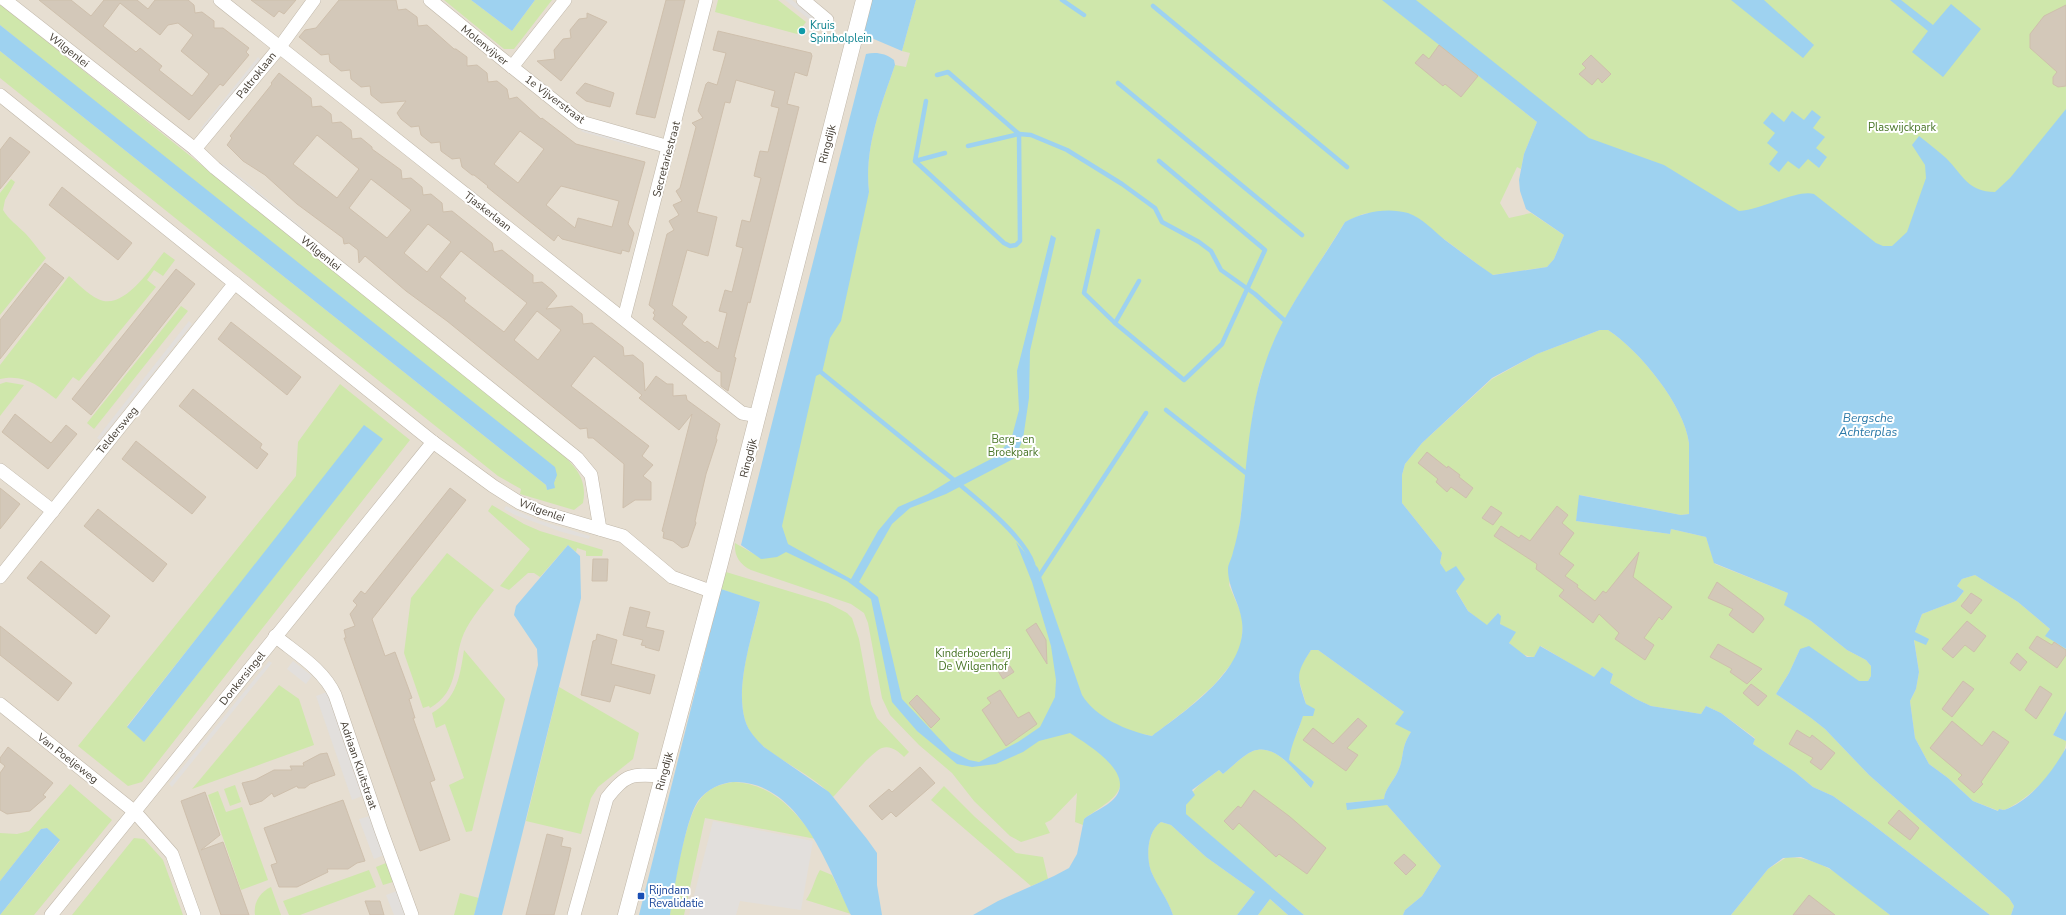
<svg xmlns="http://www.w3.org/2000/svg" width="2066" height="915" font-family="'Nunito Sans',sans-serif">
  <rect width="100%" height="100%" fill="#f2ede3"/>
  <!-- residential -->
  <rect fill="#e6ded1" x="0" y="0" width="2066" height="915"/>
  <!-- green -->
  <g fill="#cfe7ab" fill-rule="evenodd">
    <polygon points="444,0 471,0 512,31 535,0 552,0 514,49 504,49"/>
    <polygon points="718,0 778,0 806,22 797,34 715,12"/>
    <path d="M916,0h467l154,122 -13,32 -3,15 -4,-2 -17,36 9,15 22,-5 33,22 -10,24 -7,8 -55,8 -48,-36 -67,-27 -14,2 -18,8 -52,82 -19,37 -14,38 -7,34 -13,109 -11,63 11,26 3,11 -2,24 -4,11 -23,28 -27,24 -35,27 -9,-2 -35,27c31,29 -3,42 -24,58l-1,6 -8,-3 2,-29 -26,27 -6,3 5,10 -29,9 -11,-6 -36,-35 -22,-28 -33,-28 -29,-30 -8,-17 -14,-75 -4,-10 -13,-9 -100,-34c-12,-6 -17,-15 -16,-27l19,11 115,-362c-5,-45 12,-86 26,-127l11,2 4,-14 -8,-2z"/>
    <polygon points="1399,0 2066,0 2066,127 1984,234 1903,261 1731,239 1619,175"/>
    <path d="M0,4l557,445c17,17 31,28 26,54l-9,7 -54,-16 1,-5 -23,-13 -498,-398v-27l546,434 1,5 9,-11 -556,-454z"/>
    <path d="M11,179l4,3 -10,18 -2,10c6,10 14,15 22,23 8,8 13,17 21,25l-46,57v-122z"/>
    <path d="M164,252l11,8 -12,16 -9,-6 -7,10 9,7 -77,94 -6,-4 -17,22c-19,-14 -31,-25 -56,-20v-14l69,-89c9,8 19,18 29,23 25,13 53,-31 66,-47z"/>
    <polygon points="181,306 188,311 94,429 87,423"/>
    <path d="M1600,330h8c32,21 76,75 81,113v71l-8,1 -101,-20 -4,26 94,13 1,-5 35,8 9,27 73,29 -3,12 26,16 36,29 19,10 5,6v10l-3,5 -9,1 -59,-33 -11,24 -13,21 35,24 14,11 44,46 140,123 5,8 -3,9h-21l-122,-94 -35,-25 -20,-9 -18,-15 -42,-28 2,-6 -34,-25 -15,-7 -5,8 -50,-8 -15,-7 -26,-16 3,-9 -11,-7 -8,11 -53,-32 -7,11c-22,-1 -33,-24 -36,-44l-11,13 -19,-15 -28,-48 2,-10 -40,-50v-28l3,-11 17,-21 70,-64 45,-25z"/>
    <polygon points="6,382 24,385 0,416 0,384"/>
    <path d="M340,384l70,56 -268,342 -14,4 -50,-40 218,-270 2,-34zM382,439l-238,303 -17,-16 135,-170z"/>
    <polygon points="492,505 524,524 540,531 603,550 602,556 586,556 586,551 577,548 576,552 568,545 540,577 534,573 528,573 509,590 500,586 530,549 488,511"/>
    <path d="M447,553l47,37c-10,13 -23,28 -30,43 -12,28 -3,57 -34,75l-1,-2 -6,2 -19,-55 7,-55z"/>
    <path d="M726,572l102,31 19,10 5,5 7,21 12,65 6,14 32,34 -5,5c-5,-5 -13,-12 -22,-9 -11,4 -39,39 -49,49 -16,-18 -41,-30 -61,-44 -12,-8 -23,-19 -27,-33 -10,-35 7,-83 15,-117l-39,-14z"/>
    <path d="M1975,575l43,27 32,27 -4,7 20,13v62l-13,24 13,6c0,25 -41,61 -62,69l-4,-1 -1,2 -26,-10 -25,-23 -19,-14 -14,-26 -5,-37 6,-12 3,-17 -5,-33 1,-7 7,-18 34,-13 8,-10 -7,-5 5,-7z"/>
    <path d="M464,650l41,49 -33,132 -6,1 -17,-47 15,-7 -19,-54 -9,4 -4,-15c25,-14 28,-37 32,-63z"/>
    <path d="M1311,650h7l86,62 7,20c-11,17 -6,24 -13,39 -4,10 -13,17 -14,28l-38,4 41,2 54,61 -19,30 -17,14 -2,5h-99l-119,-101c1,-23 17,-31 34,-44l4,4c9,-7 20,-19 30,-23 23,-9 44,23 57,36l4,-5 -25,-21 1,-15 8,-15 8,-27 -8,-27 2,-10z"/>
    <polygon points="279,685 299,699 314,745 192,789"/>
    <polygon points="559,687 639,733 633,759 598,787 591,798 581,834 526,821"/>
    <path d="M733,782c40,2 60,27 83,57l-111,-21 -21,97h-14c3,-25 15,-96 29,-114 8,-12 20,-17 34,-19z"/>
    <polygon points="70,784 112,820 34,915 0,915 60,841 47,828 41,829 0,881 0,833 17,834 29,831"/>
    <polygon points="235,785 241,802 230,806 224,789"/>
    <polygon points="944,786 975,817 1016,853 1043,857 1048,879 1031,886 931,800"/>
    <polygon points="218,791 226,812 242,807 268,880 241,890 208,795"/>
    <path d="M1161,822l10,3 35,32 49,35 -18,23h-64c-5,-16 -16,-28 -22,-44 -5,-14 -4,-40 10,-49z"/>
    <polygon points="134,838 144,839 163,860 183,915 72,915"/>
    <path d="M1787,857c41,0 73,34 103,58h-159l37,-46z"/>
    <polygon points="386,863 393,882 383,885 376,867"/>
    <polygon points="369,870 376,887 300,915 289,915 283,901"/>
    <path d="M820,870l12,5 19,39 -45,-14c7,-10 8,-20 14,-30z"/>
    <path d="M271,887l10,28h-26c-2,-12 5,-23 16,-28z"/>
    <polygon points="460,893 479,898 474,915 454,915"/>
    <polygon points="1270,899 1288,915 1258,915"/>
  </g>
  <!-- parking -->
  <g fill="#e2dfdc">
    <polygon points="785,0 792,0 823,24 820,28"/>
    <polygon points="258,57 261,60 204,130 201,128"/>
    <polygon points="534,93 584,129 642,144 641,148 583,132"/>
    <polygon points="223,164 244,180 305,230 303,233 220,167"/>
    <polygon points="189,321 192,324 100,440 97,438"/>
    <polygon points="506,506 538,520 590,536 589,539 562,532 515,515 504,509"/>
    <polygon points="269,661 272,663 172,787 169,784"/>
    <polygon points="293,661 312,676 306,684 287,669"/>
    <polygon points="327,692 362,796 352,800 316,696"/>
    <polygon points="370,816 384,855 374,859 359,819"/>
    <polygon points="713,821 813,841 801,910 740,901 736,915 689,915"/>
    <polygon points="397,891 406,915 394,915 386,895"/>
  </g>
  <!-- water -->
  <g fill="#9ed2f0">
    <polygon points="471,0 535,0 512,31"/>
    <polygon points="871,0 916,0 902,51 862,34"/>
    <path d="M1382,0h34l173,138 75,27 75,46c22,-1 58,-22 75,-17l62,49 7,3h9l15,-14 19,-54 -1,-13 -13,-20 7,-9c9,7 18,14 27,22 17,17 22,34 49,34l15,-14 56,-69v540l-21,-13 5,-7 -32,-27 -43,-27 -13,4 -5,7 7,5 -8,10 -34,13 -7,18 14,7 -3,6 -12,-5 5,32 -3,17 -6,12 5,37 14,26 19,14 25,23 25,10 1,-2 5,1c28,-10 47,-37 62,-62v167h-55l3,-9 -5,-8 -140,-123 -44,-46 -14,-11 -35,-24 13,-21 11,-24 9,-3 50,35h9l3,-5v-10l-5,-6 -19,-10 -36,-29 -27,-16 4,-12 -74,-30 -8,-26 -35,-8 -1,5 -94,-13 3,-26 102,20 8,-1v-71c-5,-38 -49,-92 -81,-113h-8l-63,24 -45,24 -70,65 -17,21 -3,11v28l40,50 -2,10 6,9 10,-6 9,13 -9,12 12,20 19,14 11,-12 3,3 -1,8 16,8 -7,11 18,14h7l6,-11 54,31 8,-10 11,7 -3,9 26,16 15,7 50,8 5,-8 15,7 34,26 -2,5 42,28 18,15 20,9 35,25 122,94h-100l-61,-47 -28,-11 -18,1 -15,11 -37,46h-328l2,-5 17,-14 19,-30 -54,-61 -40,5 -1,-7 38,-4c1,-11 10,-18 14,-28 7,-15 2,-22 13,-39l-16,-8 9,-12 -86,-62h-7c-16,25 -14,26 -5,54l9,5 -2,7h-10c-5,16 -12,28 -14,44l25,22 -3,6c-14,-14 -35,-46 -58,-37 -10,4 -21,16 -30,23l-4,-4 -27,20 3,5 -9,10v9l118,101h-16l-18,-16 -12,16h-21l18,-23 -49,-35 -35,-32 -10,-3c-14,9 -15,35 -10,49 6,15 17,28 22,44h-200l25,-14 56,-25 15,-8 8,-14 7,-35c10,-8 28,-14 34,-26 12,-24 -33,-50 -48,-60l-31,8 -16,11 -27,12 -24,3 -15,-3 -40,-33 -25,-29 -21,-103 -24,-18 -61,-29 -9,5 -16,2 -20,-14 125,-491c10,-2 19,-1 28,6l1,5c-14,41 -31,82 -26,127l-28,129 -11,17 -8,35 -6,3 -34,150 6,18 63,35 27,-48 20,-24 30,-13 28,-17 37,-19 18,-18 8,-30 -2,-39 34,-136 5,3 -26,113 -1,47 -6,41 -8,19 -69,36 -36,14 -18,16 -33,58 19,15 24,102 49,52 18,9 10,2 39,-20 22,-15 15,-30 1,-17 -5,-34 -19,-64 -16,-40 22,26 44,127c13,22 45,36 70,41 34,-26 96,-66 90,-114 -2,-19 -14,-33 -14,-53 0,-5 4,-11 5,-17 3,-10 5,-20 7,-30 7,-53 8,-110 26,-161 17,-51 52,-93 79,-139 18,-10 42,-15 63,-9 14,5 26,18 37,27 16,12 32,24 48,35l54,-8 7,-8 10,-24 -38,-26 -6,-18 -1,-11 5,-26 13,-32z"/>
    <polygon points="1731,0 1764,0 1814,45 1803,58"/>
    <polygon points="1890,0 1901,0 1933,25 1951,4 1981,29 1943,77 1912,52 1928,31"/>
    <polygon points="0,25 555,467 557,475 554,483 555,488 547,490 546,485 0,51"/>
    <polygon points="1812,110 1821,117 1813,128 1825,137 1816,148 1827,157 1819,168 1808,159 1799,169 1788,161 1779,172 1769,164 1778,152 1767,143 1775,133 1763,123 1772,112 1784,122 1792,111 1804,120"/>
    <polygon points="364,425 383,439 144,742 127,727"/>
    <polygon points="568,545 580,556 581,598 502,915 474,915 538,665 537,649 514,615 516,606"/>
    <path d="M721,589l39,13c-8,35 -25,84 -15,118 3,11 12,20 19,27l65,45 38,47 10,14v32l5,30h-31c-23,-48 -50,-130 -113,-133 -15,-1 -31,7 -40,19 -13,19 -24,89 -28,114h-31z"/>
    <polygon points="2066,711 2066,741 2053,735"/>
    <polygon points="47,828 60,840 0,915 0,881 41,829"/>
  </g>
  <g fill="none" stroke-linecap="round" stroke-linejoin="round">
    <!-- stream -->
    <g stroke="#9ed2f0" stroke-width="4.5">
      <polyline points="1062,0 1084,15"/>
      <polyline points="1153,6 1347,167"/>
      <polyline points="1118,83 1302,235"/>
      <polyline points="926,101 915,161 1004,243 1010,246 1016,245 1020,241 1019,134 948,72 937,75"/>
      <polyline points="968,146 1019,134 1031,135 1067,150 1122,184 1155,208 1162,222 1199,242 1211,251 1221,270 1255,294 1284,320"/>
      <polyline points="915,161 945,153"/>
      <polyline points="1098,231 1084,293 1115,323"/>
      <polyline points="1139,281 1115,323 1184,380 1222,344 1265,250 1159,161"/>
      <path d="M822,373c34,28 68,55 102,83 28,23 99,75 109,108"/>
      <polyline points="1166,410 1246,473"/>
      <polyline points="1038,578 1146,413"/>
    </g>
  </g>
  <!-- building -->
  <g fill="#d3c8b9" stroke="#cebfac" fill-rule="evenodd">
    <path d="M39,0h32l20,16 13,-16h33l11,9 7,-9h33l6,5 1,8 7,-1 12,9v7h9l26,20 -3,4 3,3 -26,31 -3,-2 -31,36zM120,3l40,32 8,-10 10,-2 15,12 -12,16 28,23 -17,22 -33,-26 3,-4 -22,-18 -4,4 -33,-26z"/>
    <polygon points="251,0 296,0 284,14 279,11 274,17"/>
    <path d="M339,0h57l2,10 8,-1 11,8 1,9 9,-1 27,24h2l11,8v9l10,-1 10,8 1,9 9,-1 10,8 2,10 8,-2 24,22 1,-1 34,26 69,18 -17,62 6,9 -5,19 -7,-2 -1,4 -59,-15 -4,-4 -4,6 -67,-54 1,-1 -14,-11h-2l-10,-8 -2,-9 -8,1 -11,-8 -1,-9 -9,1 -10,-8 -2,-9 -8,1 -10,-8 -4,-6 9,-12 -25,2 -10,-8 -1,-9 -9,1 -10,-8 -1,-9 -9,1 -11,-9 -1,-8 -8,1 -22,-18 6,-7 11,-2zM520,131l24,18 -26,34 -24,-19zM561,186l58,15 -7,26 -34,-9 -3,10 -29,-23z"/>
    <polygon points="666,0 685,0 655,118 636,114"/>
    <polygon points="2066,5 2066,86 2058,87 2053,84 2053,77 2057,72 2030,48 2030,34 2044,16"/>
    <polygon points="587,13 607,22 561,81 537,61 555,59 554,50 563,39 571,38 570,30 579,19 587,18"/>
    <path d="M718,31l93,22 1,3 -5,20 -12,-4 -8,32 12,3 -49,196 -2,-1 -14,55 2,1 -8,33 -7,-5v-14l-4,-1 -64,-52 2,-4 -2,-2 2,-3 -6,-5 18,-71 7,-4 -5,-9 10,-6 -6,-10 9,-4 -6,-10 4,-3 16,-61 -4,-4 11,-5 -5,-7 8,-27 2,-2 9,3 9,-32 -13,-3zM736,80l39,11 -4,15 8,2 -11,44 -8,-1 -3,12 -3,13 7,2 -11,44 -8,-2 -6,26 7,2 -11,44 -7,-2 -6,21 8,2 -9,36 -11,-8 -2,2 -23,-19 5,-7 -15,-12 15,-55 21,6 9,-39 -20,-5 28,-110 5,1z"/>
    <polygon points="1439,45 1478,76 1461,97 1445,84 1443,86 1415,63 1423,54 1429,59"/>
    <polygon points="1591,55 1611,74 1602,83 1598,78 1592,85 1579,74 1586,68 1582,64"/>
    <path d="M279,73l32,25 1,9 9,-1 10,8 1,9 9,-1 10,8 1,9 9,-1 11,9v2l29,21 1,9 9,-1 11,9 1,8 8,-1 11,9 1,9 9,-1 40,32 2,9 8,-2 31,25v8l9,-1 11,9 4,5 -11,13 26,-3 10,8 1,10 9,-1 31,24 1,9 9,-1 10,8 2,28 11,-15 11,8h6v12l13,-1 1,5 33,24 -4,14 1,2 -11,34 -11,47 1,2 -8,23 -6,2 -9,-7 -10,-3 1,-6 -2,-1 30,-117 -13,16 -40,-32 3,-3 -48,-39 -23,30 78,60 -7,10 11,9 -10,11 8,6v18h-16l-12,8 1,-44 -31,-26h-5l-1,-10 -7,1 -133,-108 -41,-30 -41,-35 -6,7 -1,-13 -9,-7 -5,1 -1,-6 -46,-34 -32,-29 -22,-14 -16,-16 5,-7 -2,-2 42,-52 -1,-1zM317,135l42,34 -22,29 -44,-34zM371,179l40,31 -24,28 -38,-30zM428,224l23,18 -24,30 -23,-19zM461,251l66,52 -23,29 -40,-31 2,-3 -26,-21zM537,311l24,19 -23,30 -24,-20z"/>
    <polygon points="585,83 614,93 610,107 586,101 576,93"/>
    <polygon points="10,137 30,152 0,189 0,150"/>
    <polygon points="62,187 132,243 118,260 49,205"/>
    <polygon points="45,263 64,278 0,359 0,320"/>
    <polygon points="176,269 195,284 91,415 72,399"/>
    <polygon points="231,322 301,377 287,395 218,339"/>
    <polygon points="193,389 262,444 260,448 268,454 257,469 179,406"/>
    <polygon points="15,414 51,443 66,425 77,434 48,469 2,432"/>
    <polygon points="136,441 206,497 192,514 122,459"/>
    <polygon points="1427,452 1447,468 1448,466 1460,475 1459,477 1473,488 1466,498 1451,487 1447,492 1436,482 1438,479 1418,463"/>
    <polygon points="0,488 20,504 0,529"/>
    <polygon points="450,488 466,500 372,619 385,656 395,652 412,698 409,699 415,718 413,718 435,780 430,782 450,840 420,851 344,638 346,638 344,630 355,626 350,614 357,605 353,601 361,591 365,594"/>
    <polygon points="1491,506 1502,513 1493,525 1482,518"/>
    <polygon points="1557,506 1568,515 1562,523 1574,533 1559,554 1574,565 1565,576 1578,585 1577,587 1595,601 1603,591 1606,593 1639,552 1633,577 1672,607 1662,620 1659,617 1644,638 1654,645 1645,660 1615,639 1619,633 1599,614 1593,623 1559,596 1564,590 1536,569 1537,564 1494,536 1501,526 1519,538 1521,535 1530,541"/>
    <polygon points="98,509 167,564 153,582 84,526"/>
    <polygon points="593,559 608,559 607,581 592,581"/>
    <polygon points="41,561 110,616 96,634 27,578"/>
    <polygon points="1717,582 1762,616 1764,619 1753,633 1729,615 1733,609 1708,598"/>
    <polygon points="1971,593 1982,600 1971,614 1961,606"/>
    <polygon points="630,607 650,612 646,627 664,631 659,651 645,647 646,646 641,645 643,640 623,635"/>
    <polygon points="1967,621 1986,636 1974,652 1965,645 1953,658 1942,649"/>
    <polygon points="1036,623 1046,640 1047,664 1026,630"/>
    <polygon points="0,626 72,683 58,701 0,655"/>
    <polygon points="597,634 617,640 611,664 655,675 650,694 615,685 610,702 581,695 593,641 596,640"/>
    <polygon points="2037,636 2052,645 2054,642 2066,650 2066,655 2057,668 2029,648"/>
    <polygon points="1718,644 1762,669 1747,684 1730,672 1732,669 1710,657"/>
    <polygon points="2017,653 2027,662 2020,671 2010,663"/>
    <polygon points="1005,659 1014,672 1003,679 998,671"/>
    <polygon points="1963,681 1974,689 1952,717 1942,709"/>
    <polygon points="1751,684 1767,696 1758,706 1743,693"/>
    <polygon points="2040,686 2052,694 2036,719 2025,710"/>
    <polygon points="1000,690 1018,718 1029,712 1037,724 1006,746 982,710 991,703 987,698"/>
    <polygon points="917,695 940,719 931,728 909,703"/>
    <polygon points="1358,718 1367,726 1347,748 1358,755 1346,771 1303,740 1313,728 1333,744"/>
    <polygon points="1952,721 1982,746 1993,731 2009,742 1981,782 1983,784 1974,793 1958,779 1962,775 1930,748"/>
    <polygon points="1797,730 1810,738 1812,735 1835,753 1821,770 1810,762 1813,758 1789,744"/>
    <polygon points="8,747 53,783 43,795 46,797 30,811 7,814 0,810 0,773 5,766 0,762 0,758"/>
    <polygon points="327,753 335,775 310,784 305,788 298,788 297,786 274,797 272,793 262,801 250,805 242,783 255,780 274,770 292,770 290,766 304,766 303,763 320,754"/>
    <polygon points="920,767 935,783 896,817 891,812 882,820 869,806 889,789 892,792"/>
    <polygon points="1254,790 1289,816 1326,848 1307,874 1279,854 1276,857 1239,823 1233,830 1224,821 1238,806 1241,808"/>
    <polygon points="205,792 220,835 201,850 223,842 249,915 221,915 181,801"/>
    <polygon points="343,800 365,861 357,863 348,869 327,869 328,872 297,887 279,887 271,865 277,863 264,828"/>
    <polygon points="1899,810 1919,828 1910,840 1888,823"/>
    <polygon points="547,834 563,838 561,846 571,848 568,861 554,915 526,915"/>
    <polygon points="1404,854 1416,865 1406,875 1394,863"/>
    <polygon points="1809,895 1835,915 1793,915"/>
    <polygon points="365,901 380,901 384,915 370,915"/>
  </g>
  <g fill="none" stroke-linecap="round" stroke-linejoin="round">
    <!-- minor casing -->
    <g stroke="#c0b7a9" stroke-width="14">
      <g id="minor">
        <polyline points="5,0 195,149 215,168 577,458 591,475 600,529"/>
        <polyline points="220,0 742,413 758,416"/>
        <polyline points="430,0 512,67 565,0"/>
        <polyline points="803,0 827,20"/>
        <polyline points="512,67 581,122 669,147"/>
        <polyline points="0,95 433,442 493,486 520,503 545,513 623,536 672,577 713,592"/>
        <polyline points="195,149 279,48 314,0"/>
        <polyline points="624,318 706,0"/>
        <polyline points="0,470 53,511"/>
        <polyline points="0,577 235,283"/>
        <path d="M275,636c22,18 48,33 60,59l46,135 31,85"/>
        <polyline points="0,704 135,812 172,854 194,915"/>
        <polyline points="51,915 433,442"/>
        <path d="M574,915l33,-117c19,-25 25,-24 55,-22"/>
      </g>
    </g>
    <!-- tertiary casing -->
    <g stroke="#c0b7a9" stroke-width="17">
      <polyline id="tertiary" points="626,915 720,563 864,0"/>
    </g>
    <!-- minor -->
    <use href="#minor" stroke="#fff" stroke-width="13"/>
    <!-- tertiary -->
    <use href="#tertiary" stroke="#fff" stroke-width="16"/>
  </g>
  <!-- markers -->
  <circle fill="#0f9aa8" stroke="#fff" stroke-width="1.5" cx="802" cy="31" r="4"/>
  <rect fill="#1a4fb4" stroke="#fff" stroke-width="1.5" x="637" y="892" width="8" height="8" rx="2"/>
  <g text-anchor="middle" stroke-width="4" stroke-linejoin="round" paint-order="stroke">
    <!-- culture labels -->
    <g font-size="11" fill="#0d838f" stroke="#fff" text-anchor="start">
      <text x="810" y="29">Kruis<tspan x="810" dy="13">Spinbolplein</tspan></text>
    </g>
    <!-- street labels -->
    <g font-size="11" fill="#443d33" stroke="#fff">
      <text transform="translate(485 45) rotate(39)" y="4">Molenvijver</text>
      <text transform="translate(69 50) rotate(38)" y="4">Wilgenlei</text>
      <text transform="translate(256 75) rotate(-51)" y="4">Paltroklaan</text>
      <text transform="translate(555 99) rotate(37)" y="4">1e Vijverstraat</text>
      <text transform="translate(827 144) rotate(-76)" y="4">Ringdijk</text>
      <text transform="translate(666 159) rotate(-75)" y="4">Secretariestraat</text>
      <text transform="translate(488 211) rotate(38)" y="4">Tjaskerlaan</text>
      <text transform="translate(321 253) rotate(39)" y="4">Wilgenlei</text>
      <text transform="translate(117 430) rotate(-51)" y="4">Teldersweg</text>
      <text transform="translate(748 458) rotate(-76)" y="4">Ringdijk</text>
      <text transform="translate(542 510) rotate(20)" y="4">Wilgenlei</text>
      <text transform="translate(242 678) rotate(-51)" y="4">Donkersingel</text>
      <text transform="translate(68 758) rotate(38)" y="4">Van Poeljeweg</text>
      <text transform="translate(359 765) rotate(71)" y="4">Adriaan Kluitstraat</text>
      <text transform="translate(664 771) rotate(-75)" y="4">Ringdijk</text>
    </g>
    <!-- park labels -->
    <g font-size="11" fill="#487527" stroke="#fff">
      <text x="1902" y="131">Plaswijckpark</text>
      <text x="1013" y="443">Berg- en<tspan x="1013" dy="13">Broekpark</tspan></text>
      <text x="973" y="657">Kinderboerderij<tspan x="973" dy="13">De Wilgenhof</tspan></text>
    </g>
    <!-- transit labels -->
    <g font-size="11" fill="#164399" stroke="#fff" text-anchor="start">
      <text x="649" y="894">Rijndam<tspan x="649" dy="13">Revalidatie</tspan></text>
    </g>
    <!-- water labels -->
    <g font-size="12" font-style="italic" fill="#2b79a8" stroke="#fff">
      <text x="1868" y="422">Bergsche<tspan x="1868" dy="14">Achterplas</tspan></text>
    </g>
  </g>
</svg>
